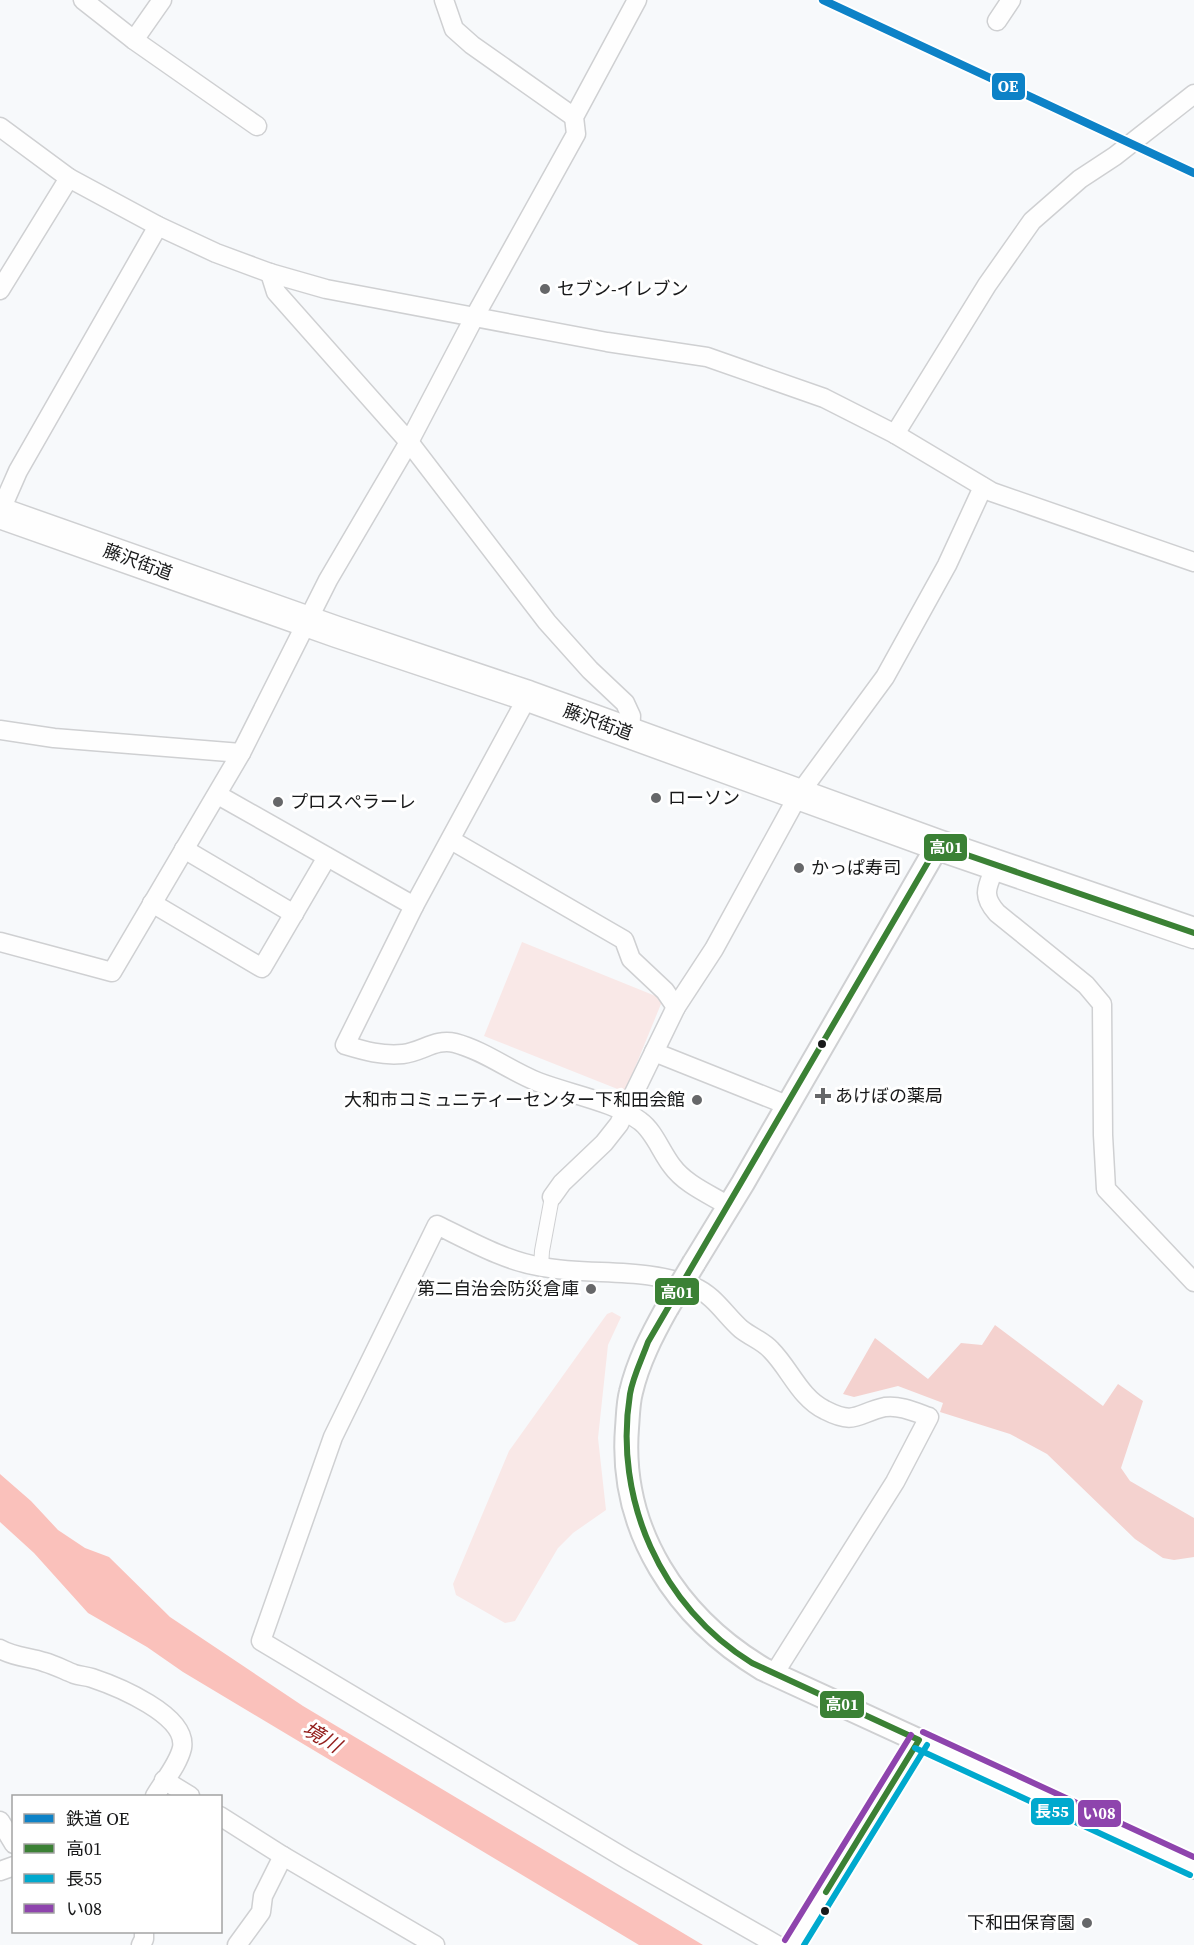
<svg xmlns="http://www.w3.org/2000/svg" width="1194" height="1945" font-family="'Source Serif 4','Noto Sans JP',serif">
  <rect width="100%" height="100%" fill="#f7f9fb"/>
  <!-- green -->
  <g fill="#f9e8e7">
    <polygon points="522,942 663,999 625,1092 484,1036"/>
    <polygon points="612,1312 621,1317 608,1345 598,1438 606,1510 573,1533 558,1548 515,1621 505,1623 456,1595 453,1584 509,1451 607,1314"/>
  </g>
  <!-- forest -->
  <polygon fill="#f4d2cf" points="995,1325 1103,1406 1118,1384 1143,1401 1121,1468 1130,1481 1194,1518 1194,1557 1174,1560 1163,1558 1135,1539 1047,1454 1010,1434 940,1412 943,1403 898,1386 854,1397 843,1394 875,1338 928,1379 961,1343 982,1345"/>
  <!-- water -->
  <polygon fill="#fac1bb" points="0,1474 31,1501 58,1530 85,1548 109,1557 170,1617 303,1706 703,1945 639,1945 183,1672 147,1647 88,1613 34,1553 0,1522"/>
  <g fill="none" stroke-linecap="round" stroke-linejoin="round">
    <!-- pedestrian casing -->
    <g stroke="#cfd0d2" stroke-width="16">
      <polyline id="pedestrian" points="541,1267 542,1251 552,1197"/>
    </g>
    <!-- minor casing -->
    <g stroke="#cfd0d2" stroke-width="21">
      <g id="minor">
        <polyline points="83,0 134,40 257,126"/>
        <polyline points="444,0 454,29 472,45 574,117"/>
        <polyline points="997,21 1011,0"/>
        <polyline points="134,40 162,0"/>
        <polyline points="0,127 69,178 158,226 216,253 270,273 326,289 607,342 707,357 824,398 895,434 992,492 1194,562"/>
        <polyline points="270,273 276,292 409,442 547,622 590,670 625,703 631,716 630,733"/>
        <polyline points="0,290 69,178"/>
        <polyline points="895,434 987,285 1032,221 1080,179 1115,156 1194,94"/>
        <polyline points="0,512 18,471 158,226"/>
        <path d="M528,696l-114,210 -69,139c20,6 37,11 58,9 19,-2 33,-16 52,-11 30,8 55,28 83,39 31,12 77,20 102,39 14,10 21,31 32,45 13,18 37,28 55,39"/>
        <polyline points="0,730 54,738 241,753"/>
        <polyline points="218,795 414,906"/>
        <polyline points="451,840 624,940 631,959 665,991 676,1007"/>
        <polyline points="184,849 294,914"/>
        <path d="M996,865c-8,21 -16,29 1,48l89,72 16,19 1,131 3,54 88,93"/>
        <polyline points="152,903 262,968 327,857"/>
        <polyline points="0,942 112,972 241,753 328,580 409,442 475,316 576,134 574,117 637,0"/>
        <polyline points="654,1052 787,1105"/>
        <polyline points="552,1197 562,1183 604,1143 619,1124 676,1007 714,949 799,794 885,677 947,565 983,487"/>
        <path d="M0,1649c14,8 29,8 44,13 11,3 20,8 30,12 6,2 12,2 18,4 24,8 96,37 90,70 -4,17 -19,34 -27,48"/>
        <path d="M774,1674l121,-192 34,-65c-14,-5 -29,-12 -44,-10 -28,6 -29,19 -60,3 -25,-12 -35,-41 -54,-60 -8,-9 -20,-13 -30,-21 -15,-13 -27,-34 -47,-42 -48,-20 -101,-11 -152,-20 -37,-6 -72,-26 -105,-42l-104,212 -72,204 367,219 149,85"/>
        <polyline points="164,1780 190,1796"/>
        <polyline points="220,1816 283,1856 435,1945"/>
        <polyline points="0,1821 14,1844"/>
        <polyline points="0,1871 14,1866"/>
        <polyline points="141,1945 144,1939 144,1932"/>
        <polyline points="237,1945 261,1912 263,1896 283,1856"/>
      </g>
    </g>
    <!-- tertiary casing -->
    <g stroke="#cfd0d2" stroke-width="26">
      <g id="tertiary">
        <polyline points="694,1263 743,1183 938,845"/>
        <path d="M667,1308c-15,27 -29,54 -36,84 -3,11 -3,24 -4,36 -8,103 51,190 136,241l431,198"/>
        <polyline points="793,1945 919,1740"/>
      </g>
    </g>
    <!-- trunk casing -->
    <g stroke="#cfd0d2" stroke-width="33">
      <polyline id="trunk" points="0,513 337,632 528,696 938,845 1194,933"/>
    </g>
    <!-- pedestrian -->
    <use href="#pedestrian" stroke="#fefefe" stroke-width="14"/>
    <!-- minor -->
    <use href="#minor" stroke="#fefefe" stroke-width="18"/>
    <!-- tertiary -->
    <use href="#tertiary" stroke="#fefefe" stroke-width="22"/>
    <!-- trunk -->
    <use href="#trunk" stroke="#fefefe" stroke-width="30"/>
    <!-- tertiary-bridge casing -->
    <g stroke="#cfd0d2" stroke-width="26" stroke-linecap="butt">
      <polyline id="tertiary-bridge" points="667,1308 694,1263"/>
    </g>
    <!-- tertiary-bridge -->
    <use href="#tertiary-bridge" stroke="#fefefe" stroke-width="22"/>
    <!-- bus-1 casing -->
    <g stroke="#fff" stroke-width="10">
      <path id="bus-1" d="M826,1892l93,-152 -167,-77c-91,-56 -139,-164 -122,-269 3,-18 12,-35 18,-52l290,-497 256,88"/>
    </g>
    <!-- bus-2 casing -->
    <g stroke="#fff" stroke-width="10">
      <g id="bus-2">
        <polyline points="915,1748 1190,1875"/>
        <polyline points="804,1945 927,1745"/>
      </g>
    </g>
    <!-- bus-3 casing -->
    <g stroke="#fff" stroke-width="10">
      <g id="bus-3">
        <polyline points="923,1732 1194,1857"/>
        <polyline points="785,1940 911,1735"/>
      </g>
    </g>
    <!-- bus-1 -->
    <use href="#bus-1" stroke="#3b8135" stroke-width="6"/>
    <!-- bus-2 -->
    <use href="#bus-2" stroke="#00a9ce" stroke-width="6"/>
    <!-- bus-3 -->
    <use href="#bus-3" stroke="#8e44ad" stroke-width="6"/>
    <!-- rail-1 casing -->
    <g stroke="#fff" stroke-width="12">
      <polyline id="rail-1" points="823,0 1194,173"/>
    </g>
    <!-- rail-1 -->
    <use href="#rail-1" stroke="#0d82c7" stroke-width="8"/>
  </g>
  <!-- markers -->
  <g fill="#666769" stroke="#fff" stroke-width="2">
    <circle cx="545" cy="289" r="6"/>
    <circle cx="656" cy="798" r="6"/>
    <circle cx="278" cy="802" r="6"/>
    <circle cx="799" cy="868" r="6"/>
    <path d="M820 1087h6v6h6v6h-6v6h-6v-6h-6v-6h6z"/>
    <circle cx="697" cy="1100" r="6"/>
    <circle cx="591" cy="1289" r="6"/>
    <circle cx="1087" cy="1923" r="6"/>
  </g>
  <g fill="#18191a" stroke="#fff" stroke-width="2">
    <circle cx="822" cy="1044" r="5"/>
    <circle cx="825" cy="1911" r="5"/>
  </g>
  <g text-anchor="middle" stroke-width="6" stroke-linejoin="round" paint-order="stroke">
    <!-- poi labels -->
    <g font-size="18" fill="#18191a" stroke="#fff" text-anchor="start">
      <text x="557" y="295">セブン-イレブン</text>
      <text x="668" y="804">ローソン</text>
      <text x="290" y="808">プロスぺラーレ</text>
      <text x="811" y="874">かっぱ寿司</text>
      <text x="835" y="1102">あけぼの薬局</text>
      <text x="685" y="1106" text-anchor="end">大和市コミュニティーセンター下和田会館</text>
      <text x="579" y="1295" text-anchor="end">第二自治会防災倉庫</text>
      <text x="1075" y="1929" text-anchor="end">下和田保育園</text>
    </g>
    <!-- street labels -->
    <g font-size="18" fill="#18191a" stroke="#fff">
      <text transform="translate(138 562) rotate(20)" y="6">藤沢街道</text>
      <text transform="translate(598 722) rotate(20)" y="6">藤沢街道</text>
    </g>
    <!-- water labels -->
    <g font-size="20" font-style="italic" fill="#921c1a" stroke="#fff">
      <text transform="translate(322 1737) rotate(31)" y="7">境川</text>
    </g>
  </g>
  <g stroke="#fff" stroke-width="2">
    <rect x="991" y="72" width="35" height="29" rx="6" fill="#0d82c7"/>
    <rect x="923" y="833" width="45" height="29" rx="6" fill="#3b8135"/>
    <rect x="654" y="1277" width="46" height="29" rx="6" fill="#3b8135"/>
    <rect x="819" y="1690" width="46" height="29" rx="6" fill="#3b8135"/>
    <rect x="1030" y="1797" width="45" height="29" rx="6" fill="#00a9ce"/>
    <rect x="1077" y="1799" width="45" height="29" rx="6" fill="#8e44ad"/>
  </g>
  <g font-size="16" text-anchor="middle" font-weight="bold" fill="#fff">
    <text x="1008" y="92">OE</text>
    <text x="946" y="853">高01</text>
    <text x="677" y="1298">高01</text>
    <text x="842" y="1710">高01</text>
    <text x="1052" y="1817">長55</text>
    <text x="1099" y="1819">い08</text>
  </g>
  <!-- legend -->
  <rect x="12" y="1795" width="210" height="138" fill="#ffffff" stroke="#a3a3a3" stroke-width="1.5"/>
  <rect x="24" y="1814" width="30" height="9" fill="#0d82c7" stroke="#a3a3a3" stroke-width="1.5"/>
  <text x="66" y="1825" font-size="18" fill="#18191a">鉄道 OE</text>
  <rect x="24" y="1844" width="30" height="9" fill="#3b8135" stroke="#a3a3a3" stroke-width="1.5"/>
  <text x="66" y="1855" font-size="18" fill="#18191a">高01</text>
  <rect x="24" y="1874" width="30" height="9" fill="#00a9ce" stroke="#a3a3a3" stroke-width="1.5"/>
  <text x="66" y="1885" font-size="18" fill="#18191a">長55</text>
  <rect x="24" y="1904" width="30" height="9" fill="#8e44ad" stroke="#a3a3a3" stroke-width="1.5"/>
  <text x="66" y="1915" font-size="18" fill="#18191a">い08</text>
</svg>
